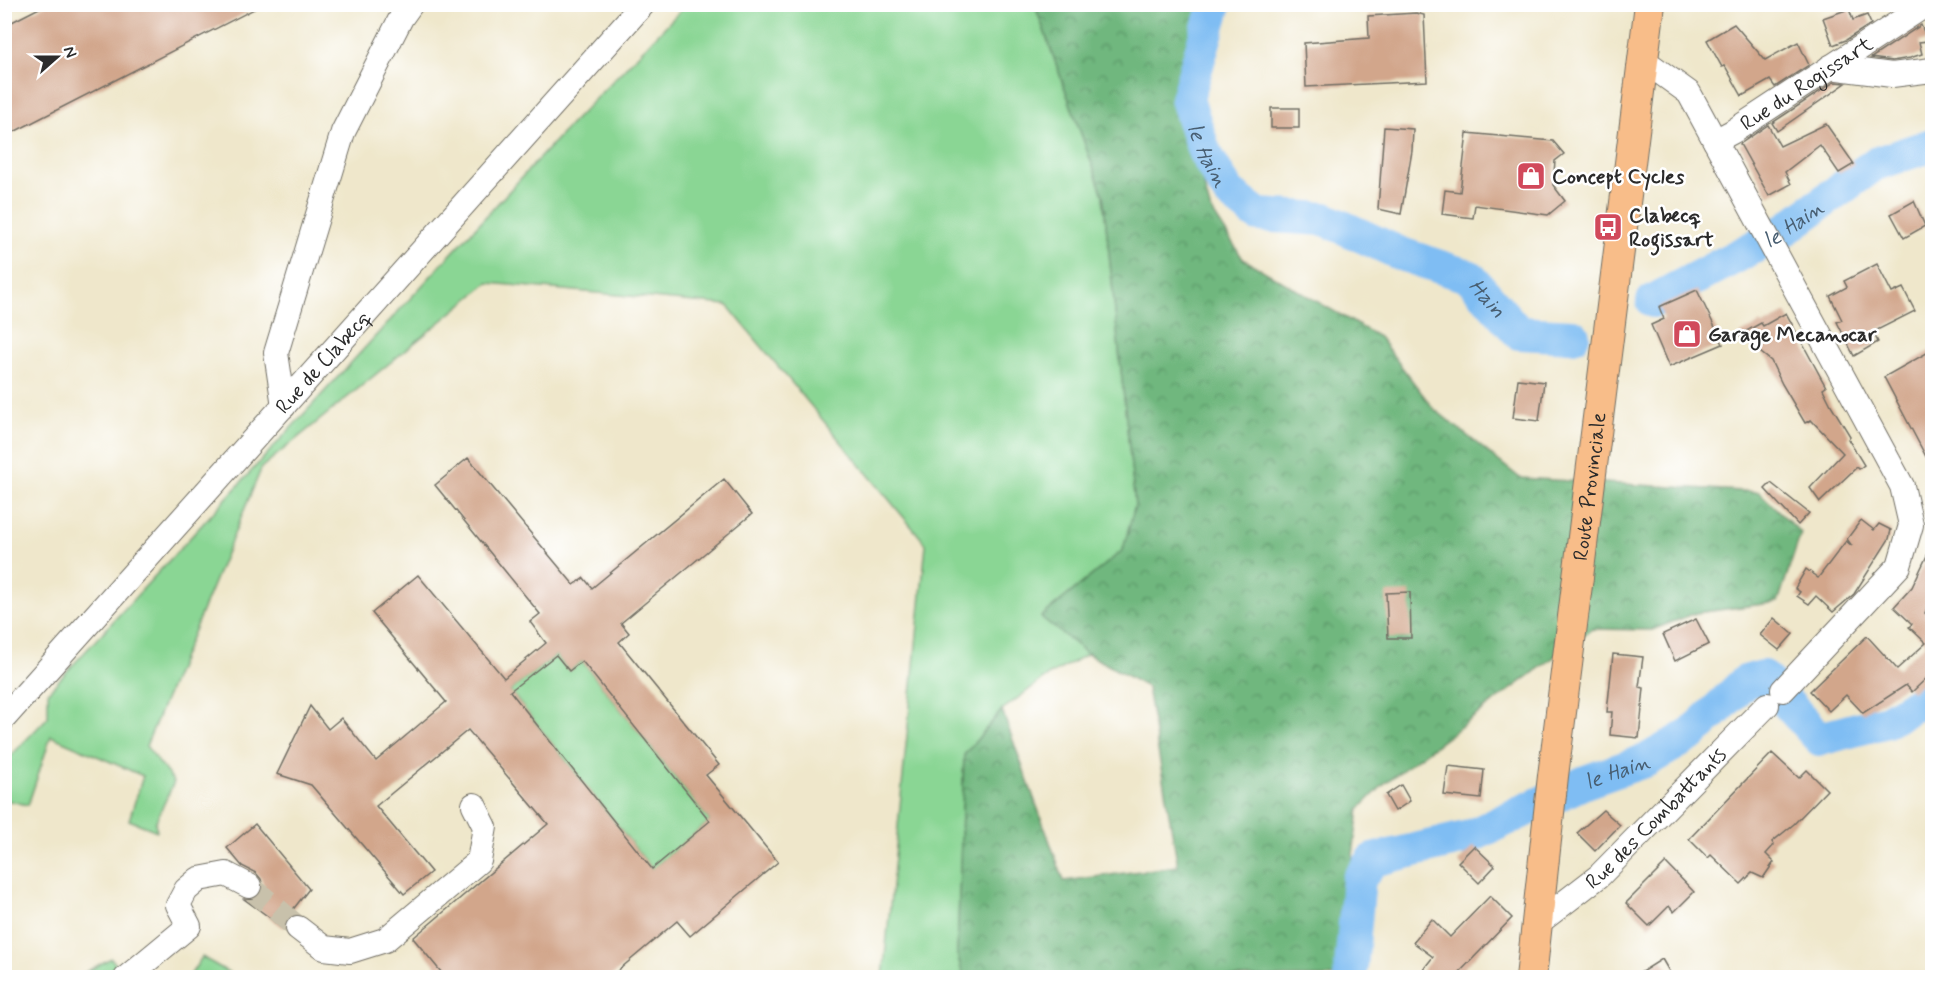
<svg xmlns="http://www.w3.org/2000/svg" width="1937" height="982" font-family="Mynerve,sans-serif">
  <defs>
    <pattern id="forest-crowns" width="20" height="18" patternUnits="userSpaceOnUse" patternTransform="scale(1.5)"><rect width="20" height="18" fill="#6fb77e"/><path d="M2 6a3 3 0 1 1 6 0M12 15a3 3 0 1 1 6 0" fill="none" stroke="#5b9567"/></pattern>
  </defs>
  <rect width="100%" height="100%" fill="#fff"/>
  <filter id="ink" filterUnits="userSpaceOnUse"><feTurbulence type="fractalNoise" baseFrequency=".0167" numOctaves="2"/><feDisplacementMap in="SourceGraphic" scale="12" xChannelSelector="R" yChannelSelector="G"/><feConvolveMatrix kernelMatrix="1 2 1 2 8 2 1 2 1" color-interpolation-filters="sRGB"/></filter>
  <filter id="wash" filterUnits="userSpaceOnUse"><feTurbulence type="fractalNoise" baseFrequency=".008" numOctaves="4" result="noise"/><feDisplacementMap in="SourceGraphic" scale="24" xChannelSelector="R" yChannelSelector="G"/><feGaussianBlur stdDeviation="1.35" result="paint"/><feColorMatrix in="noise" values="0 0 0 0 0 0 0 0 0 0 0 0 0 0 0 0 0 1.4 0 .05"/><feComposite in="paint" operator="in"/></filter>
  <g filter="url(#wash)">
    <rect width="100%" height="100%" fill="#efe7cb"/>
    <!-- grass -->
    <g fill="#8ad694" stroke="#5a8060" stroke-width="1.5">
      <polygon points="686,5 1035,5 1103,195 1135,505 1123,550 1041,617 1088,654 1046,677 1002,710 964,755 957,954 964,977 883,977 926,544 727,305 488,283 262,467 146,746 174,782 155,823 157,831 129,820 143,776 51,736 28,805 5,800 4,763 48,717 48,692 568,127"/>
      <polygon points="556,655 569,671 582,661 710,821 652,869 510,691"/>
      <polygon points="202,957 233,975 253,977 189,977"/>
      <polygon points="111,958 119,968 107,977 77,977"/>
    </g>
    <!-- forest -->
    <polygon fill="url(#forest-crowns)" stroke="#4d7154" stroke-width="1.5" points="1035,5 1206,5 1198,15 1176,80 1210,208 1243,259 1379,337 1433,408 1520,478 1759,492 1801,533 1778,602 1696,613 1652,630 1592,629 1385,783 1359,809 1337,977 964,977 957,954 964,755 1002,710 1064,881 1178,866 1147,687 1088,654 1041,617 1123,550 1135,505 1103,195"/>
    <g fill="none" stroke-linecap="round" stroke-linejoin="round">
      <!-- river -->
      <g stroke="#7fbdf3" stroke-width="34">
        <path id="s1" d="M1215,4l-28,95 17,52 24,41 30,23 67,4 76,35 69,23 49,56 54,3"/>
        <path id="s2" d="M1653,301l129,-69 93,-68 57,-19"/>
        <path id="s3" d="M1350,978l9,-99 14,-19 96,-23 116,-55 62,-22 45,-26 53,-52 18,-5 57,62 67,-18 45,-27"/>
      </g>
    </g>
    <g id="blocks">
      <!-- building -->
      <g fill="#d2a68b" fill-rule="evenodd">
        <polygon points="47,4 264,4 4,137 4,26"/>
        <polygon points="1849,9 1853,20 1867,15 1871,24 1846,40 1833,45 1823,18"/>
        <polygon points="1416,13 1424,15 1427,81 1306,87 1304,43 1369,38 1368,16"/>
        <polygon points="1734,24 1765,60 1798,42 1809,65 1775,87 1770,80 1742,96 1725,66 1722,67 1707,40"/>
        <polygon points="1921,25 1928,41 1919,42 1922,54 1910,58 1892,61 1871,58"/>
        <polygon points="1834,82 1846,83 1777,131 1772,123"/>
        <rect x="1271" y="108" width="28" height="20"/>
        <polygon points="1826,124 1854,164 1839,173 1820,145 1785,172 1791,184 1769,196 1740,144 1768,125 1780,146"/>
        <polygon points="1384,127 1413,129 1412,151 1401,214 1378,209"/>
        <polygon points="1467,133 1553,141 1564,154 1555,161 1553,185 1565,201 1548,215 1475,205 1473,218 1442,214 1445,190 1460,192"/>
        <polygon points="1914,201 1925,226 1904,238 1891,214"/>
        <polygon points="1877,264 1892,293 1903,288 1915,311 1873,332 1878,342 1854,356 1837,322 1842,320 1830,296 1847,287 1844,281"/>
        <polygon points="1697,290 1723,344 1669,367 1651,325 1664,319 1659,307"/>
        <polygon points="1786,313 1826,387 1823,389 1831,405 1850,436 1848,439 1864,465 1859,469 1857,467 1820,502 1810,488 1843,453 1811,420 1805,423 1782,384 1771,361 1739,335 1761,323 1763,326"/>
        <polygon points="1932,350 1932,468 1884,377"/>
        <polygon points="1518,379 1544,382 1539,421 1513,418"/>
        <path d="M468,458l106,127 10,-7 8,10 132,-109 28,35 -131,109 8,10 -10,9 100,123 -13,10 72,87 -88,74 -13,-15 -68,57h-163l-33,-40 135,-114 -80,-94 -92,76 55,66 -27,22 -93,-109 -34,-11 33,-68 18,23 13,-11 35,43 70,-59 -74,-89 46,-38 86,103 42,-35 -16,-21 10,-8 -105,-129zM556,655l13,16 13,-10 128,160 -58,48 -142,-178z"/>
        <polygon points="1771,483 1809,513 1798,525 1765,489"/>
        <polygon points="1861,520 1874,530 1879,524 1891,530 1889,539 1854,594 1833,612 1816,596 1809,604 1797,596 1800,592 1795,588 1806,569 1818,578 1846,541 1852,546 1847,539"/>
        <polygon points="1932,545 1932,595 1925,613 1932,620 1932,673 1912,692 1906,685 1863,713 1846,695 1829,711 1810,691 1867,636 1897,669 1926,643 1909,627 1912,624 1894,607 1912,587"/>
        <polygon points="1410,592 1411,638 1388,638 1386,593"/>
        <polygon points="1774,618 1793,634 1779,650 1760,635"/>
        <polygon points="1696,619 1709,644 1675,661 1663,634"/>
        <polygon points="1613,654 1643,657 1639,687 1644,688 1639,738 1610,735 1612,712 1607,712"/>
        <polygon points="1772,753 1799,778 1807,770 1827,790 1794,824 1772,842 1774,845 1766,854 1774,862 1763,878 1752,873 1741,884 1711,855 1708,858 1689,839"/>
        <polygon points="1448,766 1484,770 1481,799 1444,795"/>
        <polygon points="1401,785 1410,801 1395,811 1386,795"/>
        <polygon points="1603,810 1620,825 1595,851 1577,833"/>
        <polygon points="255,824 309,889 291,912 294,915 286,920 284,928 244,899 256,898 261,893 263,886 261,879 256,873 242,866 227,848"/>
        <polygon points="1474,846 1495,866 1479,883 1458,862"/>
        <polygon points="1666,863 1694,892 1674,912 1669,906 1649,926 1626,903"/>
        <polygon points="1490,896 1512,918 1454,978 1430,978 1422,971 1433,957 1413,942 1432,919 1450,937"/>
        <polygon points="1662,959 1673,978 1632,978"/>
      </g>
    </g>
  </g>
  <g filter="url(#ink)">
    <use href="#blocks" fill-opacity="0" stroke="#706d63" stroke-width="1.5"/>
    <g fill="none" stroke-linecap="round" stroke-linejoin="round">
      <!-- minor-tunnel -->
      <polyline stroke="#c8c1ab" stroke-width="24" stroke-dasharray="24 12" stroke-linecap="butt" points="249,886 298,928"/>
      <!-- minor casing -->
      <g stroke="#706d63" stroke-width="26">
        <g id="minor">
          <polyline points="1642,59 1689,93 1902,486 1911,525 1899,566 1783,690"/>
          <polyline points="1830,67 1892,75 1932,70"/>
          <path id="s4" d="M1715,141l17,-9 195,-128"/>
          <polyline points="284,406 276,353 343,132 401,18 411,4"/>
          <path id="s5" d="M4,718l639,-714"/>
          <path id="s6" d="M1538,923l61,-47 168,-171"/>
          <polyline points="298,928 324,948 350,951 385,940 479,861 485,827 474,805"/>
          <polyline points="126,978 189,926 178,905 186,890 199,879 226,874 249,886"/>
        </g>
      </g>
      <!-- major casing -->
      <g stroke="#706d63" stroke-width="32">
        <g id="major">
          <path id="s7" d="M1531,978l22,-202 97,-772"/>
        </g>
      </g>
      <!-- minor -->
      <use href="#minor" stroke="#fff" stroke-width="24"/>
      <!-- major -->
      <use href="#major" stroke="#f8bd89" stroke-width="30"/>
    </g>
  </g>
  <!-- icons -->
  <defs>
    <g id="shop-square" transform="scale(1.5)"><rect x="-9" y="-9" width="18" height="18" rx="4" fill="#d1495b" stroke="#fff"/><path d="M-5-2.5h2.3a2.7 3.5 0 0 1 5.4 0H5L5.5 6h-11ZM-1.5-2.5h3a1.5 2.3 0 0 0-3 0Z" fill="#fff"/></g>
    <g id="bus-square" transform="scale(1.5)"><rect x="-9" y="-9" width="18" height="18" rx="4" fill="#d1495b" stroke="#fff"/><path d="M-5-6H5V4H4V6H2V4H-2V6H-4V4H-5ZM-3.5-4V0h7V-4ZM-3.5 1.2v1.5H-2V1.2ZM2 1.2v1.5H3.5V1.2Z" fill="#fff"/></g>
  </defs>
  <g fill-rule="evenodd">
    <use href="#shop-square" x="1531" y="176"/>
    <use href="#bus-square" x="1608" y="227"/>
    <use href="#shop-square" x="1687" y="334"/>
  </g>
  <g text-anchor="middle" stroke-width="5" stroke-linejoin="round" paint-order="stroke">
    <!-- street labels -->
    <g font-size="21" fill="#2b2b2b" stroke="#fff">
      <text dy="7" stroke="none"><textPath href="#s4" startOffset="108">Rue du Rogissart</textPath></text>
      <text dy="7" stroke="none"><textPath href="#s5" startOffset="478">Rue de Clabecq</textPath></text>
      <text dy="7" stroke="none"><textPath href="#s7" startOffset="495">Route Provinciale</textPath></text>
      <text dy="7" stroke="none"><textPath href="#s6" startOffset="158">Rue des Combattants</textPath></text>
    </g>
    <!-- poi labels -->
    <g font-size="21" font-weight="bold" fill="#2b2b2b" stroke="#fff" text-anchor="start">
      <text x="1552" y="183">Concept Cycles</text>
      <text x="1629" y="222">Clabecq<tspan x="1629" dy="24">Rogissart</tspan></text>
      <text x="1708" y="341">Garage Mecanocar</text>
    </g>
    <!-- water labels -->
    <g font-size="22" font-style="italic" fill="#485e71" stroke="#fff">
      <text dy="8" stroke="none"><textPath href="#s1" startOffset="159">le Hain</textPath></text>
      <text dy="8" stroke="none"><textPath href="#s2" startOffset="160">le Hain</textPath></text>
      <text dy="8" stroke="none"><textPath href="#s1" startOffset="490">Hain</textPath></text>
      <text dy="8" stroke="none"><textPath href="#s3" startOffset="384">le Hain</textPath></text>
    </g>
  </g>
  <!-- margin -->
  <rect width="1937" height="982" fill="none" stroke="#fff" stroke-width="24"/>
  <!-- north arrow -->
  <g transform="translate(57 57) rotate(69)" stroke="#ffffff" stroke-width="4.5" paint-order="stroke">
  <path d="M0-4.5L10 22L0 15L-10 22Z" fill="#2b2b2b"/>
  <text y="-9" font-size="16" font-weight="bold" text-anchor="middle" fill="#2b2b2b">N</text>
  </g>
</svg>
